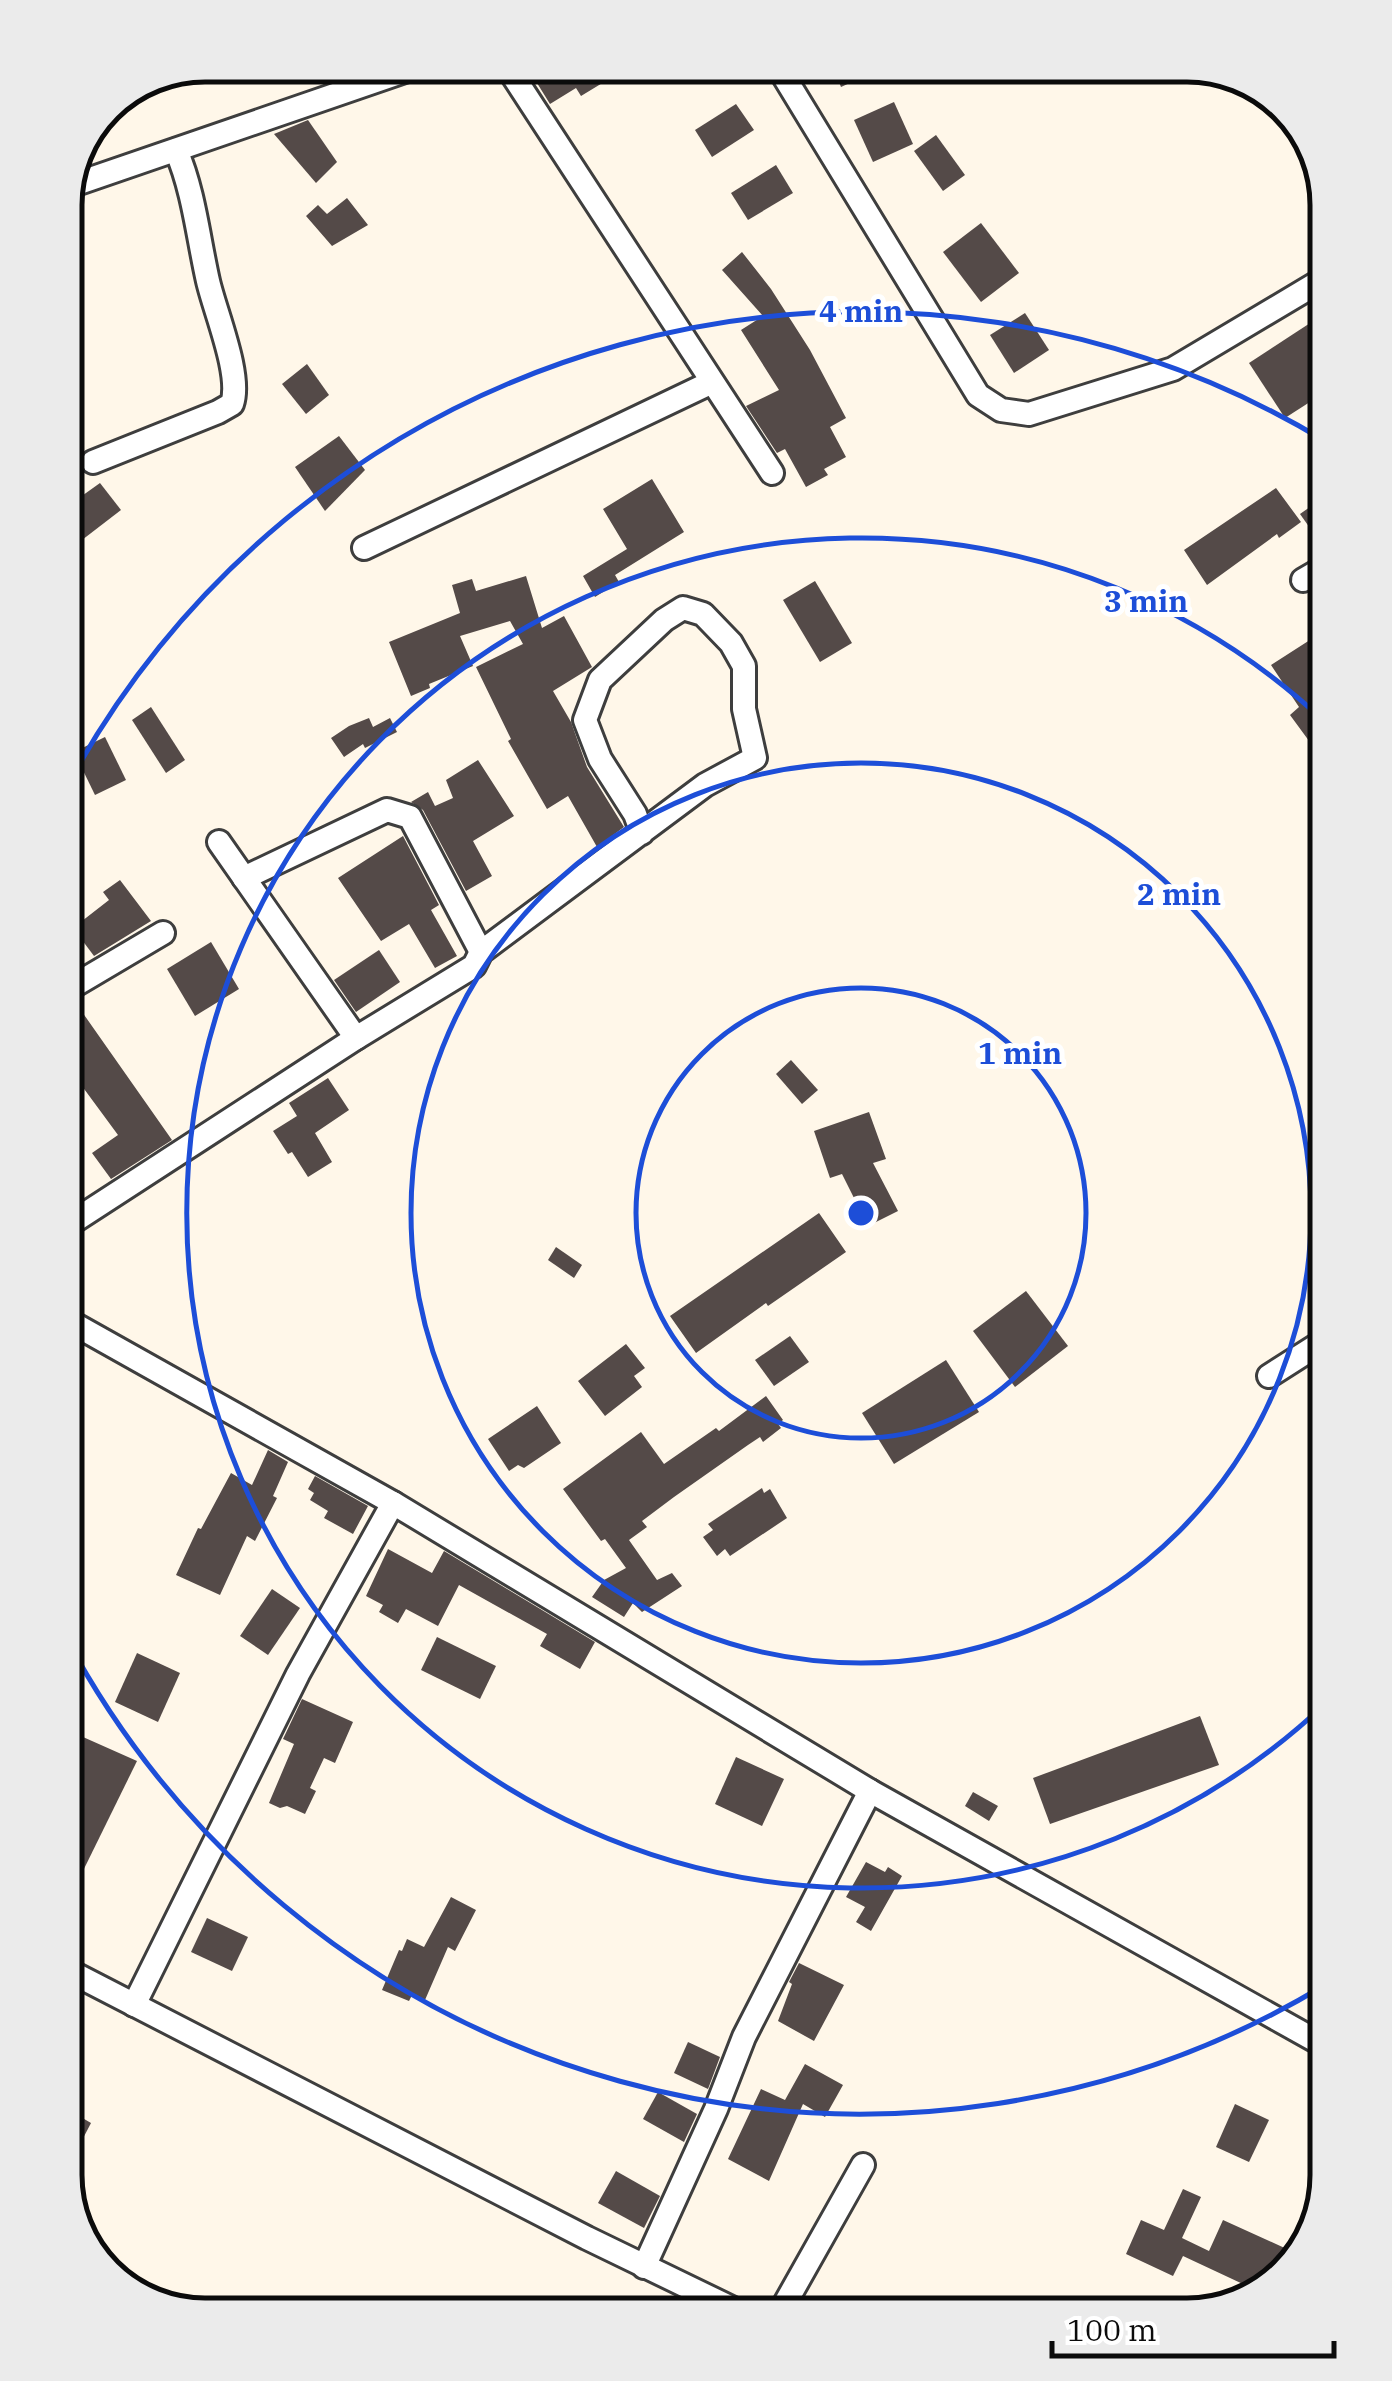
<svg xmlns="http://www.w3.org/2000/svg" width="1392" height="2381" font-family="'IBM Plex Serif',serif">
  <rect width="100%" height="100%" fill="#fff7e9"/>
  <!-- building -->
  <g fill="#544a48">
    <polygon points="566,65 632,65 581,96 576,88 550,104 537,83"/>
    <polygon points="832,65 889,65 841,87"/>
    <polygon points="894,102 913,144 873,162 854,120"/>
    <polygon points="736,104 754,130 712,157 695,130"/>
    <polygon points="308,120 337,162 316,183 274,134"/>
    <polygon points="936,135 965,175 943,191 914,151"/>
    <polygon points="776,165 793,193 748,220 731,193"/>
    <polygon points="347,198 368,225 332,246 306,216 318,205 327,214"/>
    <polygon points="981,223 1019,273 981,302 943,252"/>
    <polygon points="742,252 771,289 810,350 846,418 830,427 846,457 824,469 828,475 806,487 785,449 777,453 746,406 779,390 741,330 763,316 722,270"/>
    <polygon points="1327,312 1327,391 1285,418 1249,363"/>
    <polygon points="1025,313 1049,350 1014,373 990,335"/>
    <polygon points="307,364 329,395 306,414 282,384"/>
    <polygon points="339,436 365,470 325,511 295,467"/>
    <polygon points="652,479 684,532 615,575 619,582 595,597 583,576 627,549 603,509"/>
    <polygon points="100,483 121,510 82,540 65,523 65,508"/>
    <polygon points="1276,488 1301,522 1279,538 1277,534 1207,585 1184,550"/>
    <polygon points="1327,495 1327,532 1317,538 1300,514"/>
    <polygon points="526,576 542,628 564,616 592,667 553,691 571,722 587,767 624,827 597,847 568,796 547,809 508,741 511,739 476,667 523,644 510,621 460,636 473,666 429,684 430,688 411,696 389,642 460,613 452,585 472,579 476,591"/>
    <polygon points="815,581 852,643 820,662 783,600"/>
    <polygon points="1327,629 1327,734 1312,745 1290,715 1299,707 1271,665"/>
    <polygon points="151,707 185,760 166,773 132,720"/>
    <polygon points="369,718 373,727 390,718 397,732 365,748 363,744 344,757 331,738 349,726"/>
    <polygon points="105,737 126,780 95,795 74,752"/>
    <polygon points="478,760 514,816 473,841 492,876 466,891 423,810 411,802 428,792 435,806 453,798 446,780"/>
    <polygon points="403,836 439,905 431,910 457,956 435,968 409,924 381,941 338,878"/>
    <polygon points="120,880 151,921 94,956 73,928 109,900 103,892"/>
    <polygon points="211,942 239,989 195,1016 167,969"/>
    <polygon points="379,950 400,982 356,1012 334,980"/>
    <polygon points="80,1009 172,1140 111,1179 92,1153 118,1135 65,1063 65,1019"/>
    <polygon points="791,1060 818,1090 802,1104 776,1074"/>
    <polygon points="328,1078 349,1110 315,1133 332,1162 308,1177 292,1152 288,1154 273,1131 297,1116 289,1103"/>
    <polygon points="869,1112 886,1159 873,1163 898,1211 868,1226 842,1174 830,1178 814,1131"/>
    <polygon points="65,1126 83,1152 65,1165"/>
    <polygon points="819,1213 846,1252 768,1306 766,1303 696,1353 670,1316"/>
    <polygon points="556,1247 582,1265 574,1278 548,1260"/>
    <polygon points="1026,1291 1068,1346 1015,1387 973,1331"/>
    <polygon points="790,1336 809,1362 774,1386 755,1360"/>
    <polygon points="626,1344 645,1368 634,1376 642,1387 605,1416 578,1381"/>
    <polygon points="946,1360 979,1412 894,1464 862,1413"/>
    <polygon points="766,1396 783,1420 778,1424 781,1428 763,1442 760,1437 748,1445 674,1497 642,1521 647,1527 629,1540 657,1580 672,1573 682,1586 642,1612 633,1603 624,1617 592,1597 604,1580 626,1568 605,1539 601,1541 563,1489 641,1432 664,1464 716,1428 719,1431"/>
    <polygon points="537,1406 561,1443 524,1468 518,1465 509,1471 488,1439"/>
    <polygon points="268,1450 288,1462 273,1496 277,1498 255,1541 247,1536 220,1595 176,1575 198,1528 201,1529 231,1473 252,1485"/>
    <polygon points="315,1476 368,1506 353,1534 324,1518 328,1511 310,1500 314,1493 308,1489"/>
    <polygon points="762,1488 764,1493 770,1489 787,1518 730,1556 725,1549 717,1556 703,1537 713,1530 708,1524"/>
    <polygon points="388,1549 432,1573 444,1551 595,1642 580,1669 540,1646 547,1634 459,1585 438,1626 406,1609 398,1623 379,1612 383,1605 366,1596"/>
    <polygon points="272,1589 300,1608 268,1655 240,1636"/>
    <polygon points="437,1637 496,1666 480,1699 421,1670"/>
    <polygon points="137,1653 180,1673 158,1722 115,1702"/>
    <polygon points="302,1699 353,1722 335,1763 324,1758 310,1788 316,1791 305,1814 287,1806 280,1808 269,1803 294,1744 283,1739"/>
    <polygon points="1200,1716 1219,1765 1050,1824 1033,1778"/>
    <polygon points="83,1737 137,1761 80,1877 65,1870 65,1777"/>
    <polygon points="736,1757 784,1779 762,1826 715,1804"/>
    <polygon points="973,1792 998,1806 989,1821 965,1806"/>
    <polygon points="866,1862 885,1872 888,1867 902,1876 871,1931 856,1922 865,1907 846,1897"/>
    <polygon points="451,1897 476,1910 455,1951 448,1947 425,2000 412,1995 409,2001 382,1990 399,1950 402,1951 407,1939 424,1947"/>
    <polygon points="207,1918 248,1937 232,1971 191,1952"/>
    <polygon points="799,1963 844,1985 814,2041 778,2021 792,1984 789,1982"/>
    <polygon points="688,2042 720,2057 708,2089 674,2073"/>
    <polygon points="805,2064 843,2085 825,2117 803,2104 769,2181 728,2159 761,2089 785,2100"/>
    <polygon points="658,2092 697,2114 684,2142 643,2119"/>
    <polygon points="1235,2104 1269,2120 1249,2162 1216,2147"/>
    <polygon points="79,2116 91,2123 65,2173 65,2142"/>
    <polygon points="616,2171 660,2196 644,2228 598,2203"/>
    <polygon points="1183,2189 1201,2197 1182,2238 1209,2251 1223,2220 1289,2250 1277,2276 1260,2292 1183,2256 1173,2276 1126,2254 1141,2220 1164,2230"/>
  </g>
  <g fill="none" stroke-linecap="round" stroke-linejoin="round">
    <!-- minor casing -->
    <g stroke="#3e3e3e" stroke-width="28">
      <g id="minor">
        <polyline points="506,65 772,473"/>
        <polyline points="777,65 978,395 1001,410 1029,414 1173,369 1324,279 1327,272"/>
        <polyline points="70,186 422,65"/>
        <path d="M93,462l125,-50 14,-8c10,-29 -17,-92 -24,-123 -10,-44 -14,-89 -32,-131"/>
        <polyline points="364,548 710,383"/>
        <polyline points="1303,580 1327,566"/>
        <polyline points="65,812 70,791 65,770"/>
        <polyline points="219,842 356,1038"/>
        <polyline points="244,878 387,810 410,817 481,952"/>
        <polyline points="65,991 163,933"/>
        <polyline points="65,1227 356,1038 474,966 481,952 705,785 755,758 744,709 744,666 731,643 703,614 683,608 664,620 600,680 585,720 600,759 635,814 642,833"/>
        <polyline points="65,1319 393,1503 870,1791 1327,2047"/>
        <polyline points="1269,1376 1327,1339"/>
        <polyline points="65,1969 587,2238 748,2316"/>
        <polyline points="134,2005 298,1674 393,1503"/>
        <polyline points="644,2267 716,2109 744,2037 870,1791"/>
        <polyline points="778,2316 863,2165"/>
      </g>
    </g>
    <!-- minor -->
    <use href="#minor" stroke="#fff" stroke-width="22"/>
  </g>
  <!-- distance rings -->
  <g fill="none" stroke="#1d4ed8" stroke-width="5">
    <circle cx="861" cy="1213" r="225"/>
    <circle cx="861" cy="1213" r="450"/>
    <path d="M1326 1703A675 675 0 1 1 1326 723"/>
    <path d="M1325 1985A901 901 0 0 1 65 1636M65 790A901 901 0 0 1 1325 441"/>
  </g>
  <!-- crop -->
  <path d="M0 0H1392V2381H0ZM205 82H1187A123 123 0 0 1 1310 205V2175A123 123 0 0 1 1187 2298H205A123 123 0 0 1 82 2175V205A123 123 0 0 1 205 82Z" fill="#ebebeb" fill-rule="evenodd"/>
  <path fill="none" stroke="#0b0b0b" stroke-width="5" d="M205 82H1187A123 123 0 0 1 1310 205V2175A123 123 0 0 1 1187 2298H205A123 123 0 0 1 82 2175V205A123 123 0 0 1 205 82Z"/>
  <circle cx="861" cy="1213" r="15" fill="#1d4ed8" stroke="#fff" stroke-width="5"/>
  <g font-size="30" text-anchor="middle" font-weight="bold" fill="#1d4ed8" stroke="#fff" stroke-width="10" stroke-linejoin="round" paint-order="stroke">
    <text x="861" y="322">4 min</text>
    <text x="1146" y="612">3 min</text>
    <text x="1179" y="905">2 min</text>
    <text x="1020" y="1064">1 min</text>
  </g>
  <!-- scale -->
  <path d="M1052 2341v15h282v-15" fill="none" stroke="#0b0b0b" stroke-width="5"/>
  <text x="1067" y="2341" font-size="30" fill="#0b0b0b" stroke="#ffffff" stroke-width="8" paint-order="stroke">100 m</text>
</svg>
